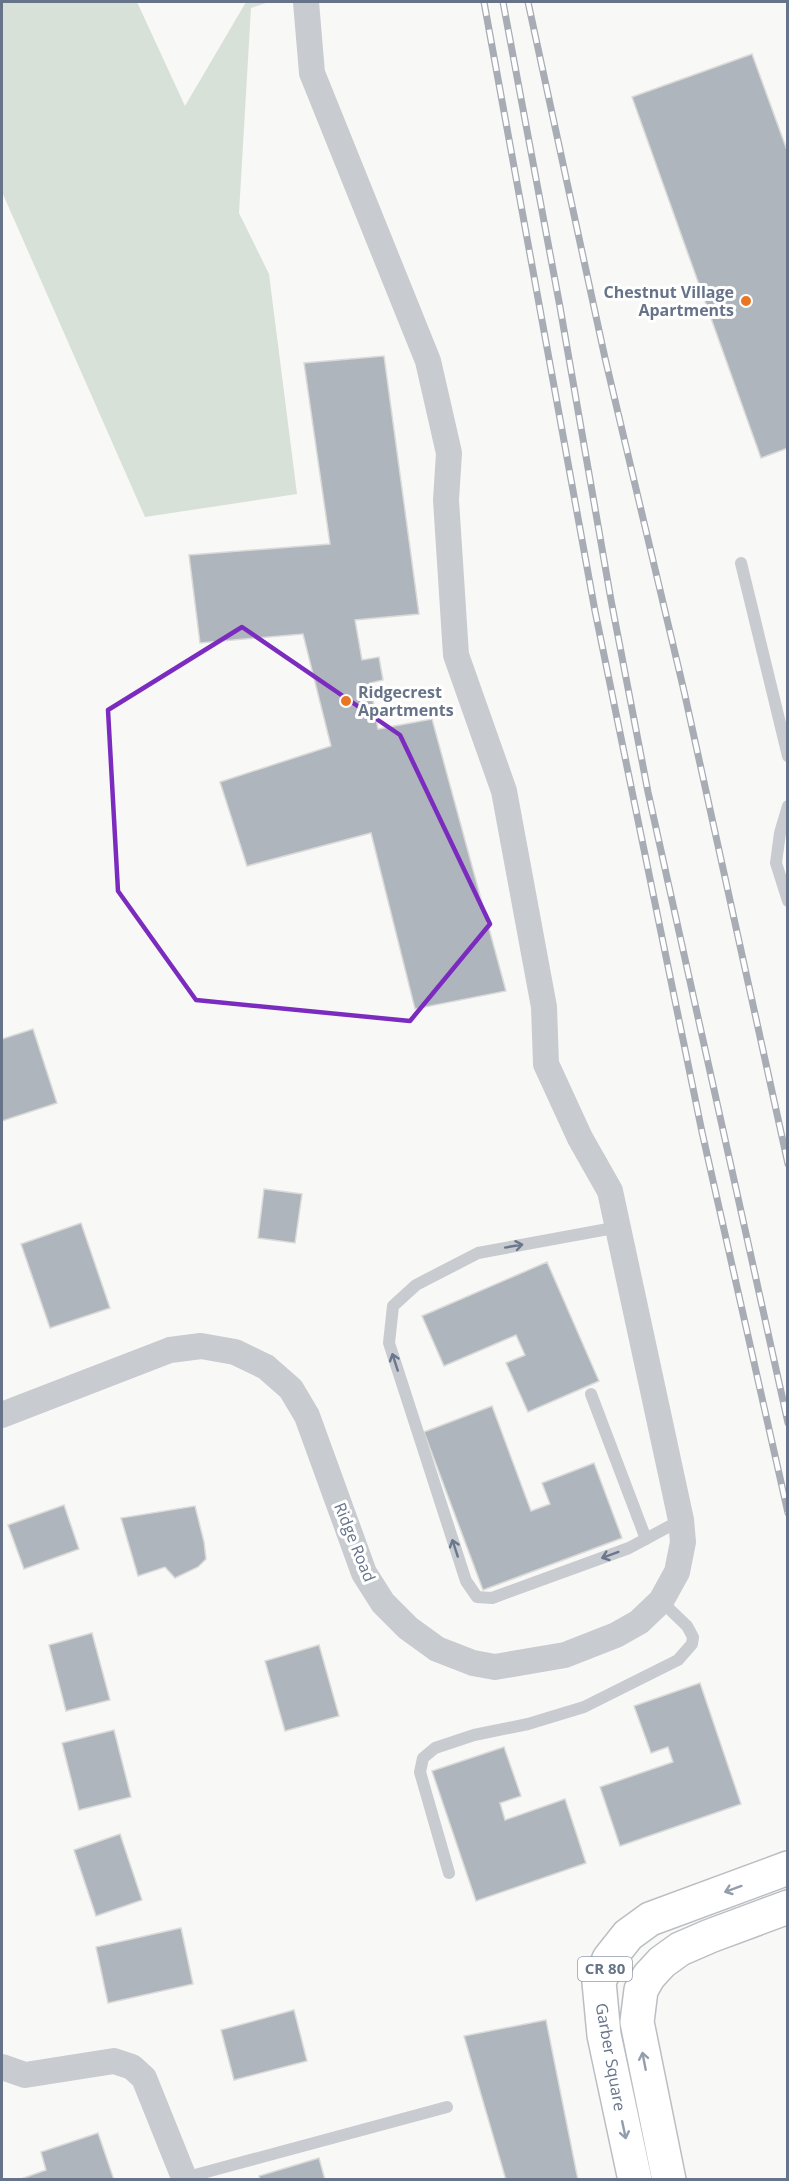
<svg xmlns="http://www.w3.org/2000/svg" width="789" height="2181" font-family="'Open Sans',sans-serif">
  <rect width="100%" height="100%" fill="#f8f8f6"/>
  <!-- green -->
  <polygon fill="#d8e1d7" points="2,2 137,2 185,106 246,2 269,2 251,8 239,213 269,274 297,494 145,517 2,192"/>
  <!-- building -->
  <g fill="#afb5bd" stroke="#dadad8" stroke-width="1.5">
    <polygon points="752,54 788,153 788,448 761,458 632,97"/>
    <polygon points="384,356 419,614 355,620 362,660 379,657 383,680 370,683 378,729 432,719 506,991 415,1009 371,833 247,866 220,782 331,746 303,634 200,643 189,555 330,544 304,363"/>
    <polygon points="33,1029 57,1103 2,1121 2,1039"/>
    <polygon points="264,1189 302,1194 295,1243 258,1238"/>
    <polygon points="81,1223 110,1308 50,1328 21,1244"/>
    <polygon points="547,1262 599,1381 528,1412 506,1363 525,1355 516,1335 444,1366 422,1316"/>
    <polygon points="492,1406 531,1511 550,1504 542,1483 594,1463 622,1538 483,1590 424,1432"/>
    <polygon points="64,1505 79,1549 24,1569 8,1525"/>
    <polygon points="195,1506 204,1542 206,1559 198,1567 175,1578 165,1567 138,1576 121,1518"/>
    <polygon points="92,1633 110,1700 66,1711 49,1645"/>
    <polygon points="319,1645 339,1716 285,1731 265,1661"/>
    <polygon points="700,1683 741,1804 620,1846 600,1787 673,1762 668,1747 651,1753 634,1706"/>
    <polygon points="114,1730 131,1797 79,1810 62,1743"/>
    <polygon points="504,1747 521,1796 500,1803 505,1820 565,1799 586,1863 476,1901 432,1771"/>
    <polygon points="120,1834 142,1900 96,1916 74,1850"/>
    <polygon points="181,1928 193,1984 108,2003 96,1947"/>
    <polygon points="294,2010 307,2061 234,2080 221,2030"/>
    <polygon points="546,2020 578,2180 506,2180 464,2036"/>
    <polygon points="98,2133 114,2180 18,2180 46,2170 41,2152"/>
    <polygon points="319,2158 325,2180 260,2180 259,2176"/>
  </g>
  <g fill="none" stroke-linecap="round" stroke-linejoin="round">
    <!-- primary casing -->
    <g stroke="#bbbec2" stroke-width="36">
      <g id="primary">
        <polyline points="635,2180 604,2035 599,1982 609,1959 628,1935 650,1919 788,1868"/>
        <polyline points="669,2180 637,2022 641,1990 649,1976 662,1962 680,1949 710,1936 788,1907"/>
      </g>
    </g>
    <!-- lane -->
    <g stroke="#c8cbcf" stroke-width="12">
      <polyline points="741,563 788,756"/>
      <polyline points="788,806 780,833 776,863 788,901"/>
      <polyline points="619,1227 478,1253 416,1285 393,1306 389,1343 466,1581 477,1597 492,1598 629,1548 681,1520"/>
      <polyline points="591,1394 646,1539"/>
      <polyline points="449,1873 420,1772 423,1758 435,1748 474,1735 528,1724 584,1707 678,1660 692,1644 693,1637 687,1626 661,1601"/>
      <polyline points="184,2178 447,2107"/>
    </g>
    <!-- street -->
    <g stroke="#c8cbcf" stroke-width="26">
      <polyline points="2,1415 170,1350 201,1346 235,1352 266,1367 291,1389 307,1416 364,1573 383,1603 408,1628 437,1649 473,1663 495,1667 565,1655 616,1635 639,1622 661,1601 677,1572 683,1542 681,1520 610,1191 580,1138 546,1064 544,1007 504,791 456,655 446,500 449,453 428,361 312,73 306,2"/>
      <polyline points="2,2067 25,2075 114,2061 132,2067 144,2078 185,2180"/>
    </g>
    <!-- primary -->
    <use href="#primary" stroke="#fff" stroke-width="33"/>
    <!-- rail casing -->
    <g stroke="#a8acb4" stroke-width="7">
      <g id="rail">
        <polyline points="484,2 595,611 702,1132 788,1513"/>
        <polyline points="503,2 560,307 611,600 648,792 788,1423"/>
        <polyline points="528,2 605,358 684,691 788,1164"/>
      </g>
    </g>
    <!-- rail -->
    <use href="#rail" stroke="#fff" stroke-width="4.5" stroke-dasharray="14" stroke-linecap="butt"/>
  </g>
  <!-- one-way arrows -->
  <defs><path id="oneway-shaft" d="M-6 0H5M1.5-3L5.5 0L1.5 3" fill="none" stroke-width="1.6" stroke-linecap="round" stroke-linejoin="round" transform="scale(1.5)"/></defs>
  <g stroke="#6b778c">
    <use href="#oneway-shaft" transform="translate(514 1246) rotate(-10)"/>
    <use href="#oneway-shaft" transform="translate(395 1362) rotate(-108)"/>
    <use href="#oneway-shaft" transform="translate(455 1548) rotate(-108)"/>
    <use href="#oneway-shaft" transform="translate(610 1555) rotate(160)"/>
  </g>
  <g stroke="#949dac">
    <use href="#oneway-shaft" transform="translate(733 1889) rotate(160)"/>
    <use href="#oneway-shaft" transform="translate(644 2061) rotate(-101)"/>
    <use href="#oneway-shaft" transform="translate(624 2130) rotate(78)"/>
  </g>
  <!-- marked area -->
  <path fill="none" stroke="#7b2cbf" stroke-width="4.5" stroke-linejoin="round" d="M242,627l158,108 90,189 -80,97 -214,-21 -78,-109 -10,-181z"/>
  <!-- markers -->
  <g fill="#ea7624" stroke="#fff" stroke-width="2">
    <circle cx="746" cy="301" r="6"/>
    <circle cx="346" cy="701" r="6"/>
  </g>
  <g text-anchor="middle" stroke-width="6" stroke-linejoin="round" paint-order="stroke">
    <!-- shield labels -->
    <rect fill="#fff" stroke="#949dac" stroke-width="1.5" x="578" y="1957" width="54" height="24" rx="4.5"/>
    <g font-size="15" font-weight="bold" fill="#667388">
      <text x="605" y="1974">CR 80</text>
    </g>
    <!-- poi labels -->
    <g font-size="16" font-weight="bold" fill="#667388" stroke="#fff" text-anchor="end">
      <text x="734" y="298">Chestnut Village<tspan x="734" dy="18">Apartments</tspan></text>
      <text x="358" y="698" text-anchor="start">Ridgecrest<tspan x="358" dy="18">Apartments</tspan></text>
    </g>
    <!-- street labels -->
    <g font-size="16" fill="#667388" stroke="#fff">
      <text transform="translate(355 1542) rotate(68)" y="6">Ridge Road</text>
      <text transform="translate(611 2057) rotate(80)" y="6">Garber Square</text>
    </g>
  </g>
  <!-- border -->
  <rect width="789" height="2181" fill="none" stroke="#667388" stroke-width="6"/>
</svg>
